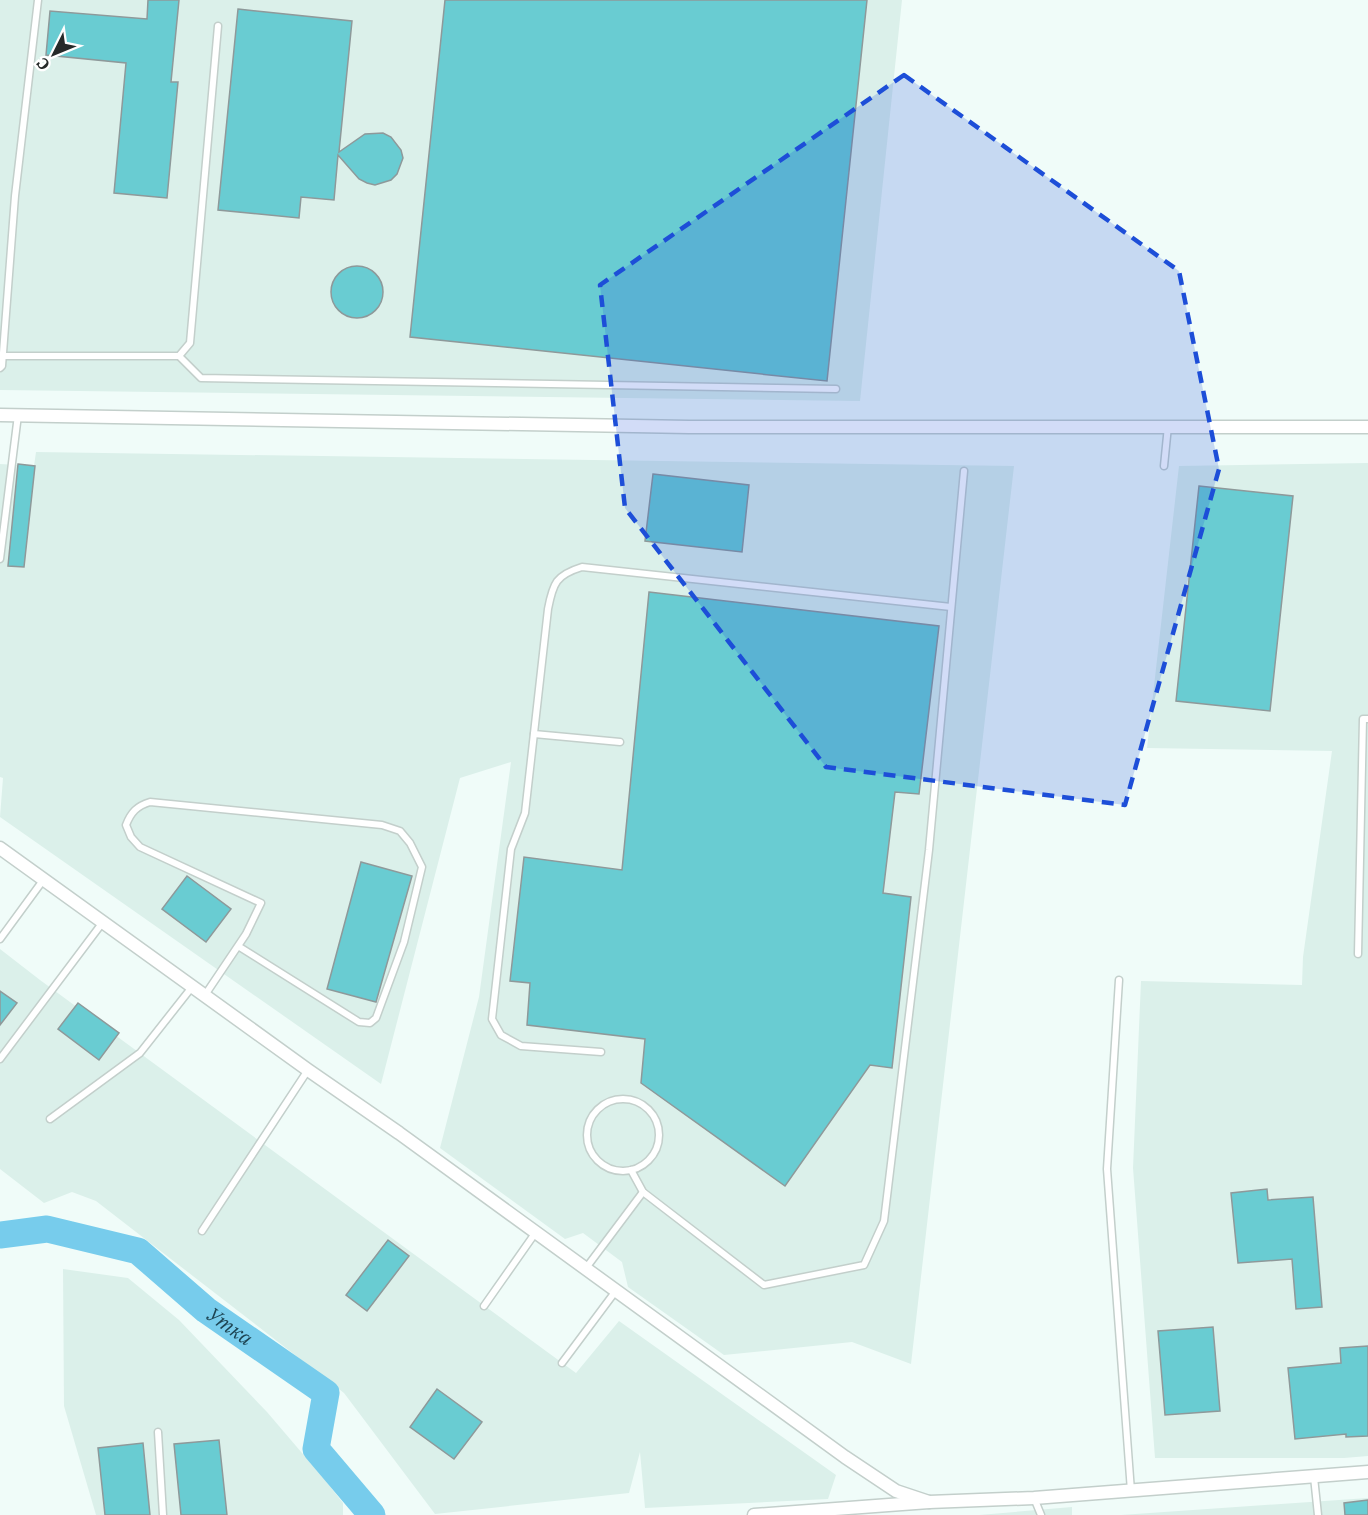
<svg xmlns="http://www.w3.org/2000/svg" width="1368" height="1515" font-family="'IBM Plex Serif',serif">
  <rect width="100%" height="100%" fill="#f0fcf9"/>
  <!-- built -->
  <g fill="#dbf0ea">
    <polygon points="0,0 902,0 860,401 0,390"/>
    <polygon points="36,452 1014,466 911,1364 852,1342 724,1355 628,1287 622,1262 583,1233 565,1239 440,1148 479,997 511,762 460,778 381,1084 0,817 3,778 0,777 0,464 34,466"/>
    <polygon points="1368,463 1368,1456 1344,1458 1155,1458 1133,1168 1141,981 1302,985 1303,957 1332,751 1147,748 1179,466"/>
    <polygon points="0,949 40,980 576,1373 619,1321 836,1475 828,1499 645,1508 640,1452 629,1493 435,1514 344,1393 96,1201 72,1192 44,1203 0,1169"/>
    <polygon points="63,1269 128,1278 179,1320 267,1412 325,1480 343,1503 343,1515 96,1515 64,1406"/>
    <polygon points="1368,1498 1368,1515 1121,1515"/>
    <polygon points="1072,1507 1072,1515 979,1515"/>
  </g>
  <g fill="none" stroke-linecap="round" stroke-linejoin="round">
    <!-- river -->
    <path stroke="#77ccec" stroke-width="27" id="s1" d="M0,1235l47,-6 91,22 68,59 120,83 -10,56 56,66"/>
  </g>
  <!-- building -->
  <g fill="#69ccd2" stroke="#8e999a" stroke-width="1.5">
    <polygon points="148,0 179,0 171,82 178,82 167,198 114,193 126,63 46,55 50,11 147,19"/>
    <polygon points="445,0 867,0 827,381 410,337"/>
    <polygon points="238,9 352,21 339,152 365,134 383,133 391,137 401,150 403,158 397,174 391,180 375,185 367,183 359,179 338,155 334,200 301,197 299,218 218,210"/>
    <circle cx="357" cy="292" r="26"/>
    <polygon points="18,464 35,466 24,567 8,566"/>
    <polygon points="653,474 749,485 742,552 645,541"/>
    <polygon points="1199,486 1293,496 1270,711 1176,701"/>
    <polygon points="649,592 939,626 919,794 895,792 883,893 911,897 892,1068 870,1065 785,1186 641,1083 645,1039 527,1025 530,983 510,981 524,857 622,870"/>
    <polygon points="361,862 412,876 376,1002 327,989"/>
    <polygon points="187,876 231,909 206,942 162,909"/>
    <polygon points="0,991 17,1003 0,1025"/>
    <polygon points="78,1003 119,1033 99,1060 58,1029"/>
    <polygon points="1267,1189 1268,1200 1313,1197 1322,1307 1296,1309 1292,1259 1238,1263 1231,1193"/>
    <polygon points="388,1240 409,1256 367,1311 346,1295"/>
    <polygon points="1213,1327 1220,1411 1165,1415 1158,1331"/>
    <polygon points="1368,1346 1368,1436 1346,1437 1346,1434 1295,1439 1288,1368 1341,1363 1340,1348"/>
    <polygon points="437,1389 482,1422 454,1459 410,1427"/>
    <polygon points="219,1440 227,1515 181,1515 174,1444"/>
    <polygon points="143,1443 150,1515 105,1515 98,1448"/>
    <polygon points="1368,1500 1368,1515 1345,1515 1344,1503"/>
  </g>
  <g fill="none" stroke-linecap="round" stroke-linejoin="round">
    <!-- lane casing -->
    <g stroke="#c3cfcb" stroke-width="9">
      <g id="lane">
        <polyline points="2,356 179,356 190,343 218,26"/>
        <polyline points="179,356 201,378 836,389"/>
        <polyline points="0,368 2,366 15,196 38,0"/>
        <polyline points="1164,466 1168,426"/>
        <polyline points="0,559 18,415"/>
        <polyline points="534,734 620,742"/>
        <polyline points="0,939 44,879"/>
        <polyline points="1358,954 1363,719 1368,719"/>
        <polyline points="1119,980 1107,1169 1131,1491"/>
        <path d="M205,995l41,-61 15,-31 -121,-56 -9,-10 -5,-12c5,-13 11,-19 24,-23l232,23 18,6 10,12 12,24 -18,75 -28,76 -6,5 -11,-1 -121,-76"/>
        <path d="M601,1052l-80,-6 -20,-11 -9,-16 19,-170 14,-36 23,-204c5,-26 8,-34 34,-42l369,40"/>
        <polyline points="0,1059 103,922"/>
        <circle cx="623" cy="1135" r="36"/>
        <polyline points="50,1119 140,1053 192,987"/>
        <polyline points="631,1170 643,1192 764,1285 864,1265 884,1221 929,850 964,471"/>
        <polyline points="202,1231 308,1070"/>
        <polyline points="586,1268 643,1192"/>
        <polyline points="484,1306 536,1232"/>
        <polyline points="562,1363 615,1292"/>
        <polyline points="158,1432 163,1515"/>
        <polyline points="1314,1477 1318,1515"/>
        <polyline points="1034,1498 1041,1515"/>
      </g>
    </g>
    <!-- street casing -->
    <g stroke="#c3cfcb" stroke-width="15">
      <g id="street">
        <polyline points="0,415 689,427 1368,427"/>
        <polyline points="0,848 308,1070 399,1133 845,1457 896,1491 929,1502"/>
        <polyline points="754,1515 929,1502 1034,1498 1368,1472"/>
      </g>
    </g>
    <!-- lane -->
    <use href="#lane" stroke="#fff" stroke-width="6"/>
    <!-- street -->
    <use href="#street" stroke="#fff" stroke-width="12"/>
  </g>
  <!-- marked area -->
  <path fill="#1d4ed8" fill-opacity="0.2" stroke="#1d4ed8" stroke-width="4.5" stroke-dasharray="12 8" stroke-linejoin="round" d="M904,75l275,196 40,198 -94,336 -299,-38 -201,-259 -25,-223z"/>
  <g text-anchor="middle" stroke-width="5" stroke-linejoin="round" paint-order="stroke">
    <!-- water labels -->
    <g font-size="20" font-style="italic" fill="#1d4452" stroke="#fff">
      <text dy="7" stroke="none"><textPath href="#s1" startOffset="260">Утка</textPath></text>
    </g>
  </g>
  <!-- north arrow -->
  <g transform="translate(54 54) rotate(227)" stroke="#ffffff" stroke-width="4.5" paint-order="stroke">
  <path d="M0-4.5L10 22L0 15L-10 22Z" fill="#262a29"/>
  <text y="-9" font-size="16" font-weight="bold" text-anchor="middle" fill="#262a29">С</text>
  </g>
</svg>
